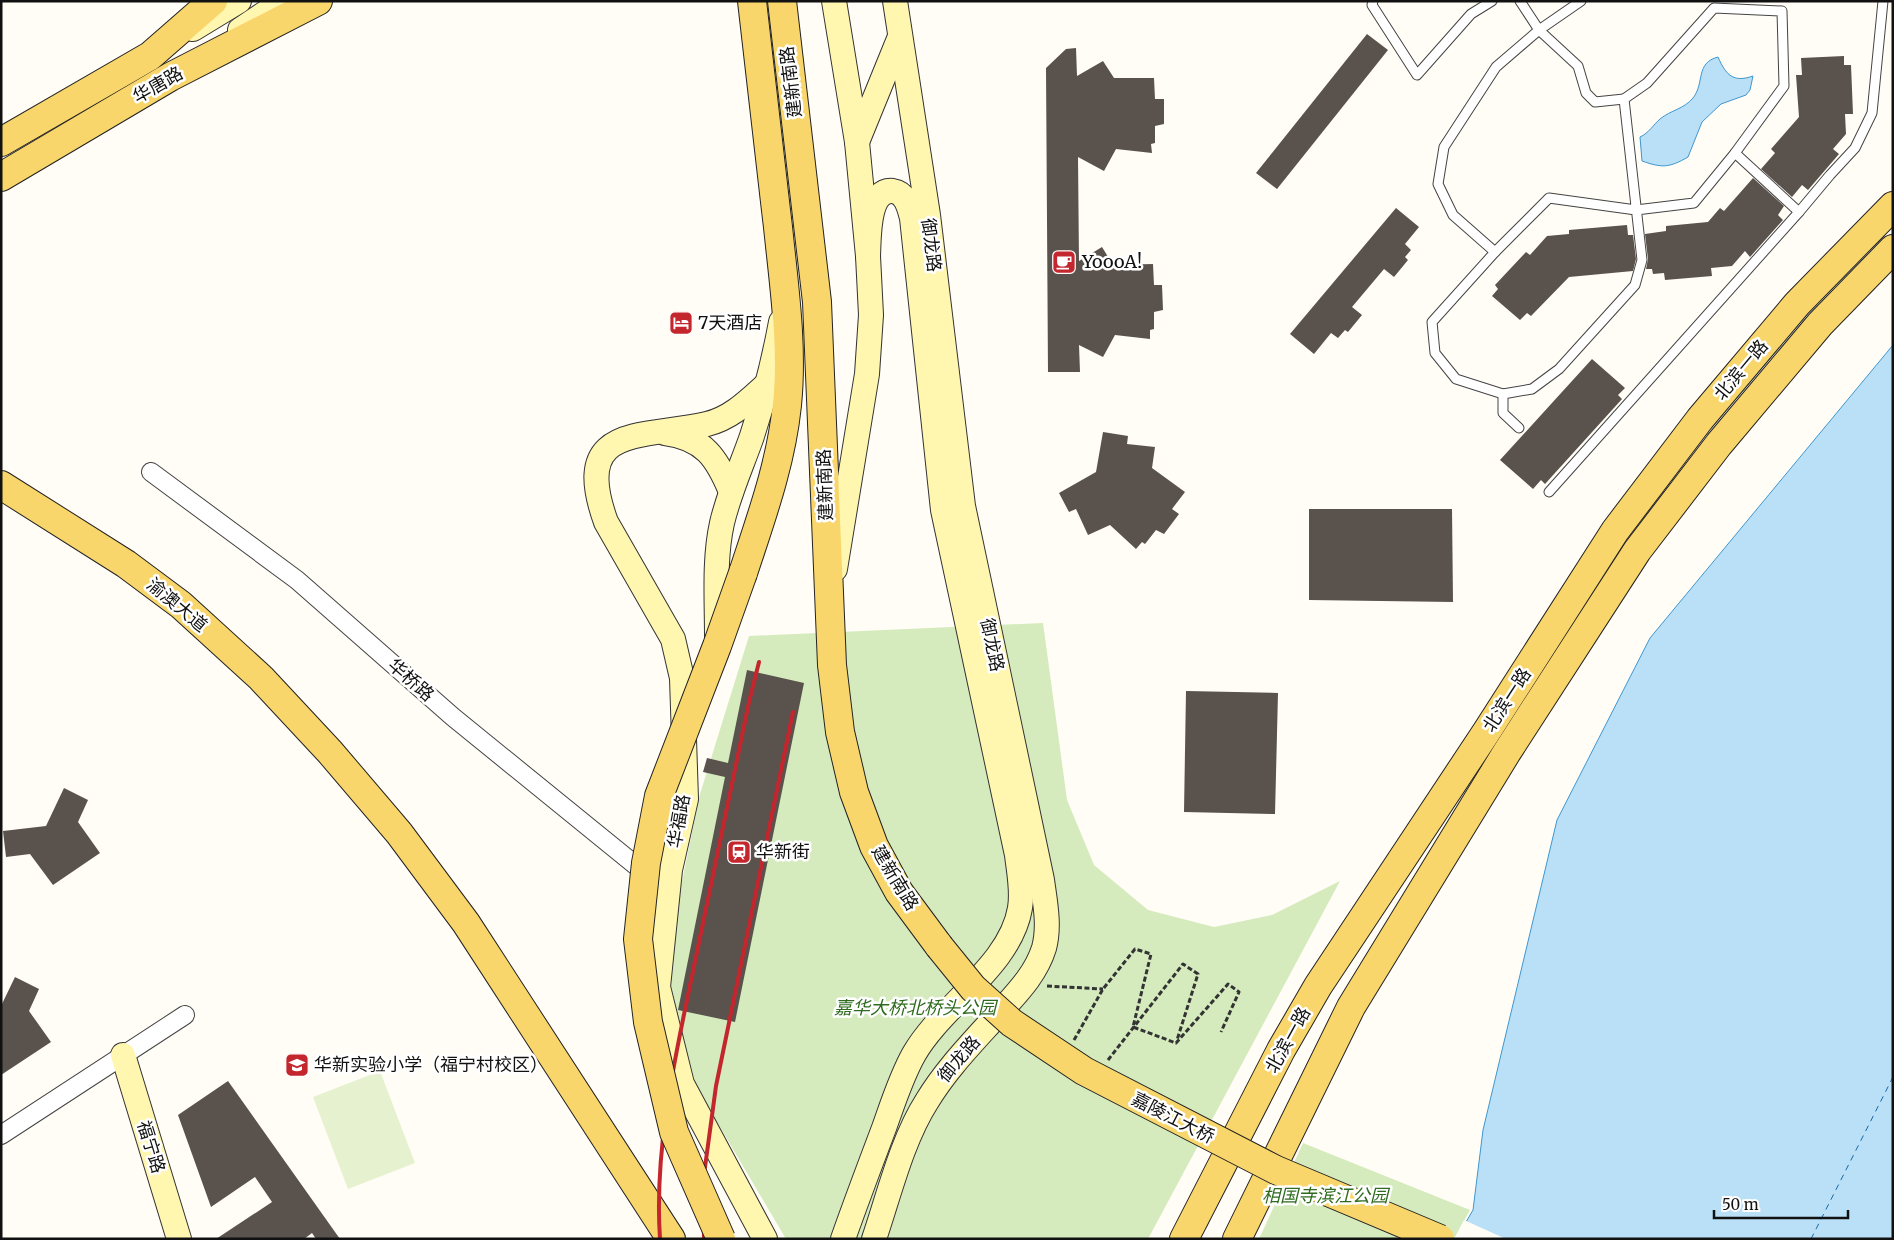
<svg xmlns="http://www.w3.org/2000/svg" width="1894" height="1240" font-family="Merriweather,'Noto Sans SC',serif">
  <rect width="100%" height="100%" fill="#fffdf5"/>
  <!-- green -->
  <g fill="#d5ebbd">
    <polygon points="1043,623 1067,800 1094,865 1148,910 1214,927 1272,915 1340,881 1148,1239 786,1239 694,1083 668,990 680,891 700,794 749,636"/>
    <polygon points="1303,1143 1470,1210 1454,1239 1259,1239"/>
  </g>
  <!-- pitch -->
  <polygon fill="#e6f2cf" points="380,1071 415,1163 348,1189 313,1097"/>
  <!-- water -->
  <g fill="#b9e0f7" stroke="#3f96cf">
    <path d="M1718,57c8,18 15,26 35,19l-3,14 -4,5 -25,9 -19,18 -14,35c-19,11 -26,11 -46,4l-2,-24c9,-4 13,-12 20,-18 11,-9 24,-10 33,-21 12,-15 2,-35 25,-41z"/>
    <polygon points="1893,345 1893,1239 1456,1239 1473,1210 1483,1130 1557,820 1650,638"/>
  </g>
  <!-- pier -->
  <polygon fill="#fffdf5" points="1464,1220 1506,1239 1454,1239"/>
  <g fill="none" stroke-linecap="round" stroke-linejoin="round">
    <!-- ferry -->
    <polyline stroke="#1768a6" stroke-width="1" stroke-dasharray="6 5" stroke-linecap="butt" points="1811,1239 1893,1077"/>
  </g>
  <!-- building -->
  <g fill="#5a524d">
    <polygon points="1367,34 1388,50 1277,189 1256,173"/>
    <polygon points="1076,48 1077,76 1103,61 1114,78 1154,78 1155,99 1164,99 1164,124 1155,126 1155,143 1151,144 1152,153 1116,149 1104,171 1078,157 1079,261 1102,247 1113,265 1153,264 1154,285 1162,285 1163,310 1154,312 1154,329 1150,330 1150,339 1115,335 1103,357 1079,345 1080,372 1048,372 1046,68 1066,49"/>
    <polygon points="1844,56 1844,65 1851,65 1853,114 1845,114 1846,134 1833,149 1839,154 1808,190 1802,185 1792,197 1761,169 1775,153 1771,149 1799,117 1796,75 1802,75 1801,58"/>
    <polygon points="1753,178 1784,206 1778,215 1783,220 1750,257 1745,251 1732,266 1711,268 1712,276 1665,280 1664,273 1653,274 1652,269 1646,269 1648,259 1645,234 1666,231 1666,226 1708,222 1720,208 1724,211"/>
    <polygon points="1396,208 1419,227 1405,244 1411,250 1405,257 1408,260 1394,277 1384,269 1352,307 1362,315 1348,332 1345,330 1338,338 1331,333 1314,354 1290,334"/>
    <polygon points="1627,225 1628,235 1633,235 1636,259 1633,271 1569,277 1531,316 1527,313 1520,320 1492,296 1498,289 1495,285 1526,252 1530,255 1547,236 1569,234 1569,230"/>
    <polygon points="1592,359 1625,388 1618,395 1622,399 1545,484 1541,480 1533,489 1500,460"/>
    <polygon points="1103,432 1128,436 1127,444 1155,447 1152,468 1185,492 1172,509 1179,514 1164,534 1156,530 1145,544 1142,542 1136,549 1110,525 1088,535 1076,509 1069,512 1059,493 1096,472"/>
    <polygon points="1309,509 1452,509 1453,602 1309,600"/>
    <polygon points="747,670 804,683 735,1022 678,1010 725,777 703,772 707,758 728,763"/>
    <polygon points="1186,691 1278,693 1275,814 1184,812"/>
    <polygon points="64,788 88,800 78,822 100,853 53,885 30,854 6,857 3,831 46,826"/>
    <polygon points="15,977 39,989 29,1011 51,1042 1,1075 1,1006"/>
    <polygon points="228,1081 340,1239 316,1239 312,1233 304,1239 216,1239 272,1202 255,1177 211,1207 178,1115"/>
  </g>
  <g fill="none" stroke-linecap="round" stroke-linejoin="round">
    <!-- lane casing -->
    <g stroke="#444" stroke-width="11">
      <g id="lane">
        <polyline points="1373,1 1372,5 1417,75 1471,14 1492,1"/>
        <polyline points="1520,1 1539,30 1578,66 1586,93 1595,102 1624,99"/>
        <polyline points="1735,153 1799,212"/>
        <polyline points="1636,210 1549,198 1495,252 1432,322 1435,353 1456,379 1503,394 1532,389 1559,369 1635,285 1642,260 1624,99 1647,83 1714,8 1782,11 1784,86 1735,153 1694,203 1636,210"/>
        <polyline points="1495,252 1453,215 1438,184 1444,147 1496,67 1539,30 1581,1"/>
        <polyline points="1503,394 1503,413 1519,428"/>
        <polyline points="1549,492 1799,212 1830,175 1855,148 1872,113 1883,1"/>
      </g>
    </g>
    <!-- street casing -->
    <g stroke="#444" stroke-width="20">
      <g id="street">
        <polyline points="151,472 297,580 453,717 650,877"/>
        <polyline points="1,1135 185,1015"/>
      </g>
    </g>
    <!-- secondary casing -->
    <g stroke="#333" stroke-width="26">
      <g id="secondary">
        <polyline points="834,1 857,142 868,256 871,315 867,374 835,569"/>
        <polyline points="193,29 239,1"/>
        <polyline points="240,30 283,1"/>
        <polyline points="857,142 899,39"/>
        <path d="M665,433c39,5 52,25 66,59"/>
        <path d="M717,637c0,-38 -3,-78 5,-114 7,-30 20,-58 30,-87 12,-37 22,-76 29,-114"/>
        <polyline points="123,1055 179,1239"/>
        <path d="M765,1239l-83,-155 -24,-97 12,-117 16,-71 -4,-121 -9,-39 -67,-117c-36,-99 36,-83 101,-98 25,-6 42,-24 60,-40"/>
        <path d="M843,1239c13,-37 27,-74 41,-111 9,-25 17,-51 30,-74 28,-49 97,-89 106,-146 3,-17 -1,-36 -3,-53l-74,-345 -31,-292c-3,-11 -6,-25 -19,-27 -26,-3 -24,48 -25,65"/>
        <path d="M874,1239c15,-44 28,-99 53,-138 20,-33 47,-60 72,-88 18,-20 37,-39 45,-65 6,-22 1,-46 -2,-68l-79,-374 -35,-291 -33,-214"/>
      </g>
    </g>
    <!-- primary casing -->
    <g stroke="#222" stroke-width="30">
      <g id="primary">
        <polyline points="782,1 817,302 832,665 840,732 854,792 874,846 899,892 939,946"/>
        <polyline points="1,142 150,56 213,1"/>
        <polyline points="1,177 170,77 318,1"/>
        <polyline points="1,485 126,564 181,605 261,678 330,752 399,833 466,923 671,1239"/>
        <path d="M743,573c18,-55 38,-109 44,-168 6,-59 -3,-119 -9,-178 -9,-75 -17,-150 -26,-226"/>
        <polyline points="1184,1239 1281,1050 1318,986 1487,731 1615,531 1700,419 1797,304 1893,206"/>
        <polyline points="1237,1239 1351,1007 1507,752 1637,551 1719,444 1820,324 1893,249"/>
      </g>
    </g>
    <!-- path -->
    <g stroke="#333" stroke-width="3" stroke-dasharray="5 2.5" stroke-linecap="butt">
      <polyline points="1047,986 1103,989"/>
      <polyline points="1074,1040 1103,989 1135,949 1151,954 1133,1027 1176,1043 1228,984 1239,992 1221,1032"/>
      <polyline points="1108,1060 1183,964 1198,974 1177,1040"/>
    </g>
    <!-- lane -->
    <use href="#lane" stroke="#fff" stroke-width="9"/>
    <!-- street -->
    <use href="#street" stroke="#fff" stroke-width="18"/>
    <!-- secondary -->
    <use href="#secondary" stroke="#fff6b0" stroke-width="24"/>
    <!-- primary -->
    <use href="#primary" stroke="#f9d66b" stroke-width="28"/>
    <!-- rail -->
    <g stroke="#c4262e" stroke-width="4">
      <path d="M660,1239c-6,-88 14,-177 32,-263 19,-91 38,-183 57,-274l10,-40"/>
      <polyline points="704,1239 703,1182 716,1086 793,712"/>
    </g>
    <!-- primary-bridge casing -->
    <g stroke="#222" stroke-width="30" stroke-linecap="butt">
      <g id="primary-bridge">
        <polyline points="939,946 973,988 1012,1023 1084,1071 1276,1170 1440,1239"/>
        <polyline points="721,1239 674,1132 648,1022 638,939 646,863 659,796 717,646 743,573"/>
      </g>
    </g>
    <!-- primary-bridge -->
    <use href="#primary-bridge" stroke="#f9d66b" stroke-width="28"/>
  </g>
  <!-- icons -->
  <defs>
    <g id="cafe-square" transform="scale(1.25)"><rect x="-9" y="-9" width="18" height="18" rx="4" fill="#c4262e" stroke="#fff"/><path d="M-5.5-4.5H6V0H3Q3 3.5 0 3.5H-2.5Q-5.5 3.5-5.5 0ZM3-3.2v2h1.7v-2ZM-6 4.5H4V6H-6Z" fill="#fff"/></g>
    <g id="hotel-square" transform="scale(1.25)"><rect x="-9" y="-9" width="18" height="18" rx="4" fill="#c4262e" stroke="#fff"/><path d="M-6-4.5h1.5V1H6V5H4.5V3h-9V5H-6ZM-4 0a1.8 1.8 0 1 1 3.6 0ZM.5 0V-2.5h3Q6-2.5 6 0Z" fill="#fff"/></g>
    <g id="station-square" transform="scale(1.25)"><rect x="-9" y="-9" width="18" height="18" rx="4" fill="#c4262e" stroke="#fff"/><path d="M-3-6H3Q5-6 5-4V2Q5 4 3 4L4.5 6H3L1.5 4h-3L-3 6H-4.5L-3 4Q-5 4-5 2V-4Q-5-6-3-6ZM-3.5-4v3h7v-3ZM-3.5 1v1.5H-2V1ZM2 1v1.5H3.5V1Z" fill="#fff"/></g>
    <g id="school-square" transform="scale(1.25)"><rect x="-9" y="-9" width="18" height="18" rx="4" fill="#c4262e" stroke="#fff"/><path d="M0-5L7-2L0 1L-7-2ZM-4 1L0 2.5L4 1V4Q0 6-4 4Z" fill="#fff"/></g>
  </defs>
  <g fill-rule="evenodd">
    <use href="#cafe-square" x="1064" y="262"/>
    <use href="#hotel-square" x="681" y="323"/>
    <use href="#station-square" x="739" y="852"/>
    <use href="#school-square" x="297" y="1065"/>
  </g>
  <g text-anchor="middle" stroke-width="5" stroke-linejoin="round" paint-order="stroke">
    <!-- street labels -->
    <g font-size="18" fill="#111" stroke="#fff">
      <text transform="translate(791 82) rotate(-97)" y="6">建新南路</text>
      <text transform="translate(158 85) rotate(-30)" y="6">华唐路</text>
      <text transform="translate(931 245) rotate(83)" y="6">御龙路</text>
      <text transform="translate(1741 370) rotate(-50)" y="6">北滨一路</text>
      <text transform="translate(825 485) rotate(-92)" y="6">建新南路</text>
      <text transform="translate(177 605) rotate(40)" y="6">渝澳大道</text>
      <text transform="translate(992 645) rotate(78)" y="6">御龙路</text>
      <text transform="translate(411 680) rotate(41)" y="6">华桥路</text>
      <text transform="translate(1507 700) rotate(-57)" y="6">北滨一路</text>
      <text transform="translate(679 821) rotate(-80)" y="6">华福路</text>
      <text transform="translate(895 878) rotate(59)" y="6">建新南路</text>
      <text transform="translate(1288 1040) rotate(-61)" y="6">北滨一路</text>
      <text transform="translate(959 1059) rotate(-50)" y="6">御龙路</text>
      <text transform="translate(1173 1118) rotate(27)" y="6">嘉陵江大桥</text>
      <text transform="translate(151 1147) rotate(73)" y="6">福宁路</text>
    </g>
    <!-- poi labels -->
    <g font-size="18" fill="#111" stroke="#fff" text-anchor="start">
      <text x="1082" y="268">YoooA!</text>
      <text x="698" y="329">7天酒店</text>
      <text x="756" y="858">华新街</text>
      <text x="314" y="1071">华新实验小学（福宁村校区）</text>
    </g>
    <!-- park labels -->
    <g font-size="18" font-style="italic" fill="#2f6b1f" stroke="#fff">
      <text x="915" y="1014">嘉华大桥北桥头公园</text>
      <text x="1325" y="1202">相国寺滨江公园</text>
    </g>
  </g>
  <!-- border -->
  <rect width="1894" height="1240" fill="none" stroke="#111111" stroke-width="5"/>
  <!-- scale -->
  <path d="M1714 1210v8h134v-8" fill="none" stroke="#111111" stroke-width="2.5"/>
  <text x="1722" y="1210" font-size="15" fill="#111111" stroke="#ffffff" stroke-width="4" paint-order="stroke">50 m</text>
</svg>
